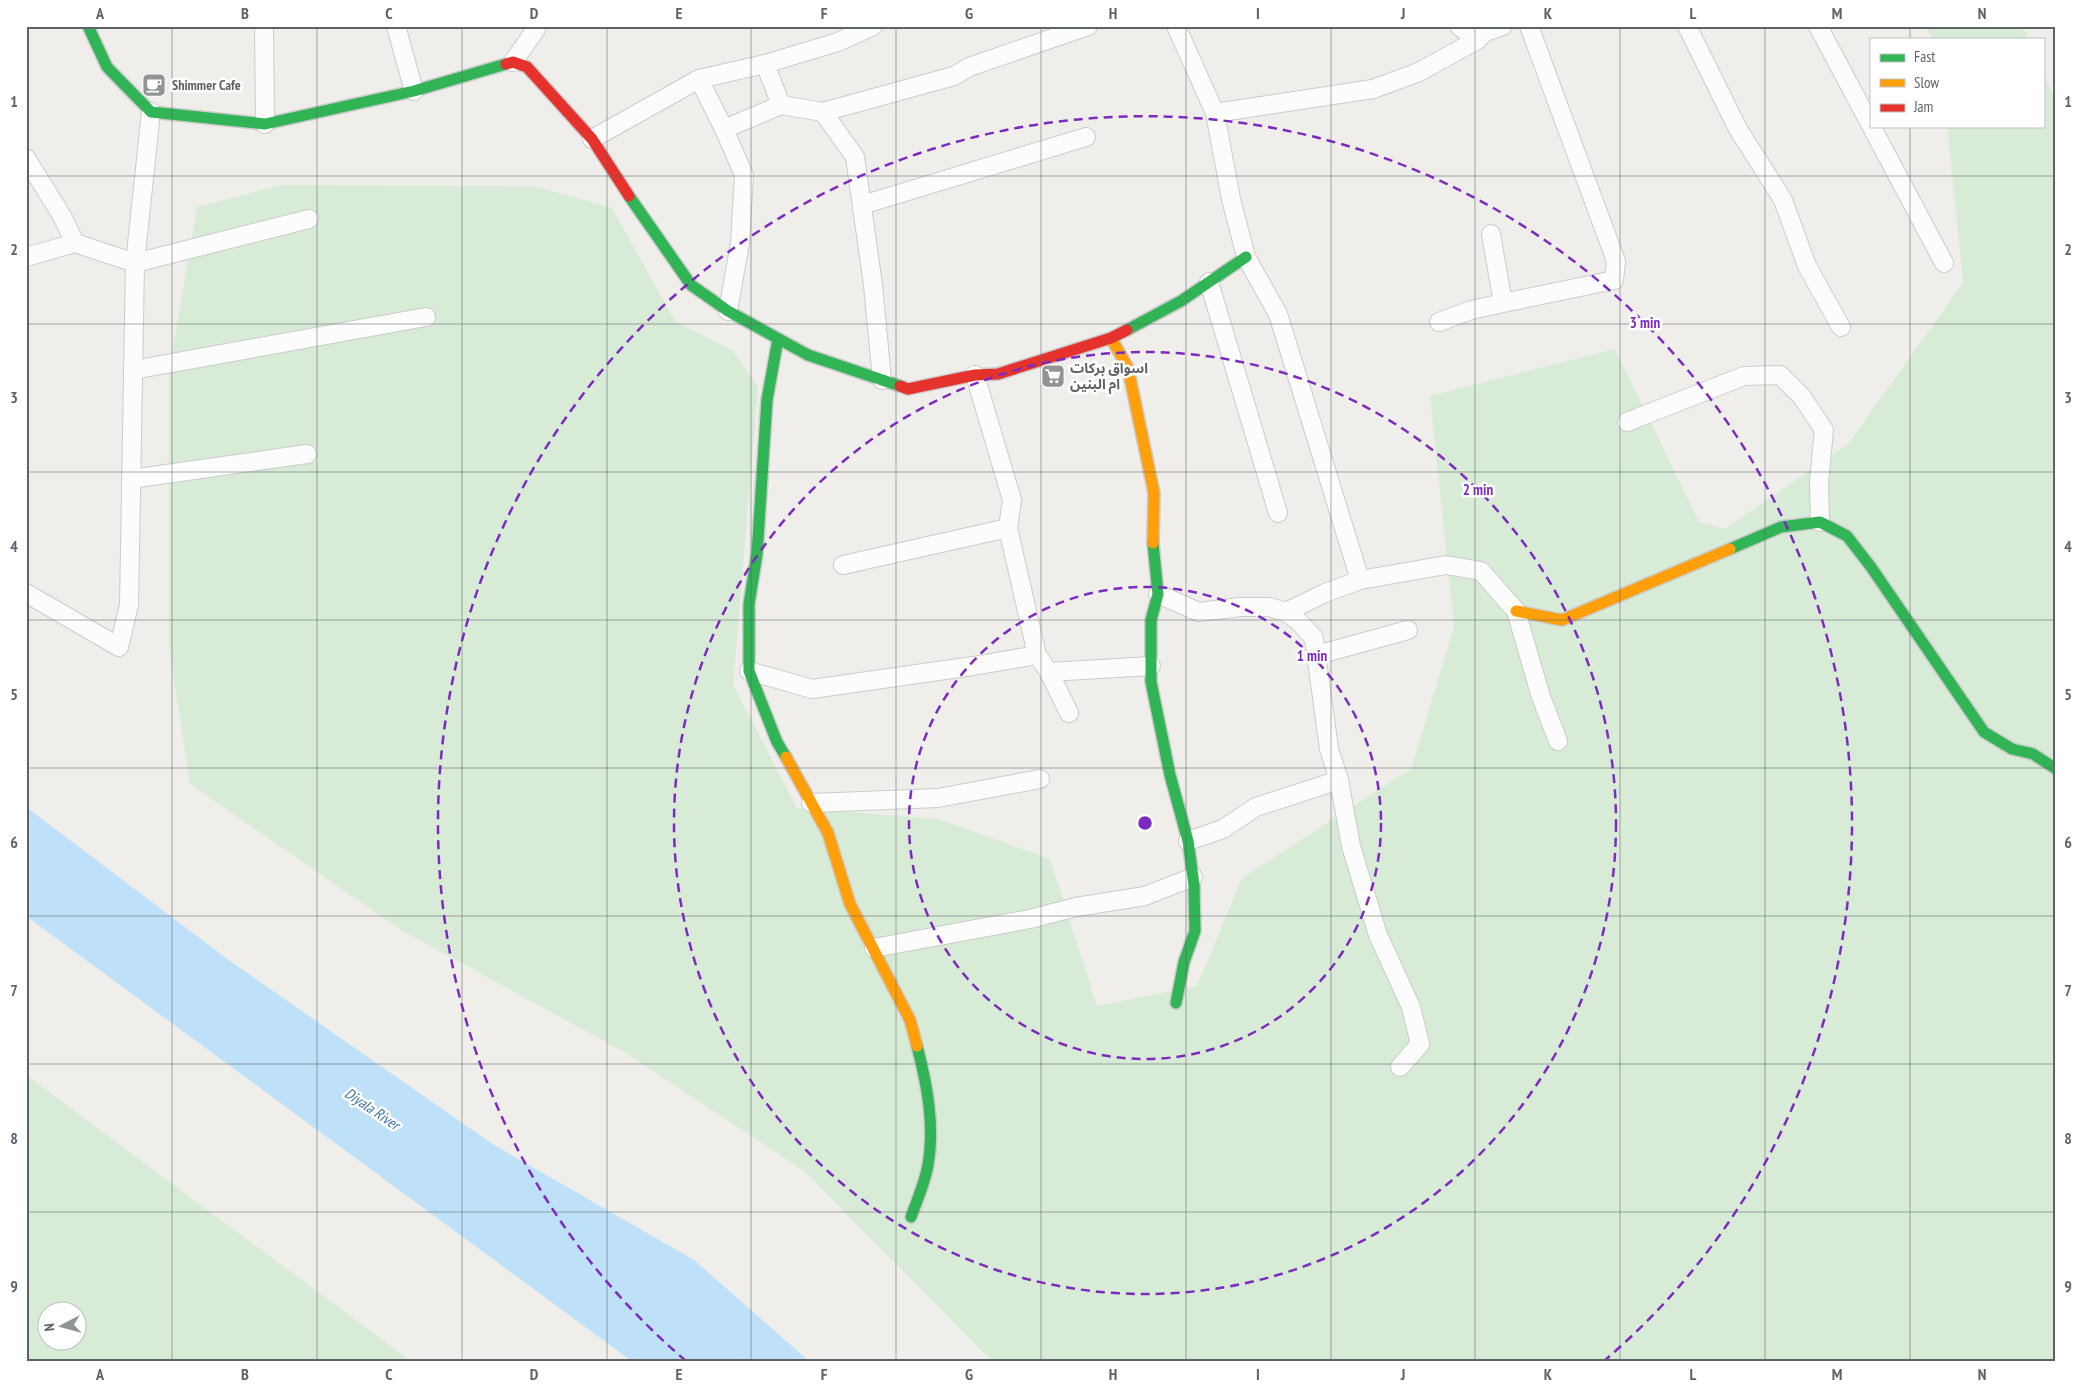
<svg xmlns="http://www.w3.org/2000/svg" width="2082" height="1388" font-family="'PT Sans Narrow','Noto Sans Arabic',sans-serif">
  <rect width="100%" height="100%" fill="#efeeea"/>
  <!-- green -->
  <g fill="#d8ebd6" fill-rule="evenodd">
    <polygon points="1926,26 2023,26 2028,39 1933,39"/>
    <polygon points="2043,73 2056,102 2056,1362 993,1362 804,1171 626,1053 401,930 190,784 169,647 169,372 197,207 282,185 534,186 612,208 675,321 733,351 758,387 733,685 797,808 938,819 1050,859 1097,1006 1197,986 1242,878 1411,769 1454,627 1430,396 1615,349 1699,522 1725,529 1848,444 1963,283 1947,126 2043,126"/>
    <path d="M26,1075l386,287h-386zM48,1310h30v30h-30z"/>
  </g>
  <!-- water -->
  <polygon fill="#bfe0f9" points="26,807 230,961 494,1145 694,1260 810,1362 633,1362 26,916"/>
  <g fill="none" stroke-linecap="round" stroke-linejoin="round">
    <!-- street casing -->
    <g stroke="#cbcccc" stroke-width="20">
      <g id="street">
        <polyline points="264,26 265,124"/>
        <polyline points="396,26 414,91"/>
        <polyline points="1176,26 1215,113 1373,89 1419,72 1477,40 1485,32 1503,26"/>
        <polyline points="1459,26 1477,40"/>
        <polyline points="1687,26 1738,129 1783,200 1807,266 1841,327"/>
        <polyline points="1818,26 1944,263"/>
        <polyline points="513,62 536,29 534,26"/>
        <polyline points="765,64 781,105"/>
        <polyline points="699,79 724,129 744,175 740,243 728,311"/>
        <polyline points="823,112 855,157 873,285 882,380"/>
        <polyline points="1215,113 1231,199 1246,257 1278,314 1360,580"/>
        <polyline points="724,129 781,105 823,112 954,76 969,67 1088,26"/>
        <polyline points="592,139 699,79 765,64 838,42 873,26"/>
        <polyline points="26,158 62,216 75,243"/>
        <polyline points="862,205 1086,137"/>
        <polyline points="1491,234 1503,303 1614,280 1616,261 1529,26"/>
        <polyline points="26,257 75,243 135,263 309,219"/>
        <polyline points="1209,282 1278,513"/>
        <polyline points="1439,322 1471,310 1503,303"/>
        <polyline points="133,370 426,317"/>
        <polyline points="975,375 1012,500 1008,528 1037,655 1049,672 1069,713"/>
        <polyline points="1627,422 1744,376 1780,375 1802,397 1824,430 1819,482 1820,522"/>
        <polyline points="131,479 307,454"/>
        <polyline points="843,565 1008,528"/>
        <polyline points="26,593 119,647 129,605 135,263 151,112"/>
        <polyline points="1158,594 1199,612 1240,607 1269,607 1286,612 1297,620 1314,638 1329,749 1339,780 1351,846 1378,935 1411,1007 1420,1044 1400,1067"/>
        <polyline points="1286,612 1325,593 1360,580 1446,565 1481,571 1516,611 1541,697 1558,741"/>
        <polyline points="1317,655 1408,630"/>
        <polyline points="749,671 812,689 973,666 1037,655"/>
        <polyline points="1049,672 1151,666"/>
        <polyline points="811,803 938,798 1040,779"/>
        <polyline points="1188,841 1223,829 1256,807 1339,780"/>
        <polyline points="874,948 1030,919 1076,907 1145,896 1193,877"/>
      </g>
    </g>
    <!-- fast casing -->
    <g stroke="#cacacb" stroke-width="14">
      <g id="fast">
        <polyline points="88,26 107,67 151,112 265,124 414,91 506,64"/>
        <polyline points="629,196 691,285 728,311 808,355 900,386"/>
        <polyline points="1127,330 1181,301 1246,257"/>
        <polyline points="778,339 767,400 757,554 749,604 749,671 777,742 786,757"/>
        <polyline points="1153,543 1158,594 1151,620 1151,682 1170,775 1188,841 1194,885 1195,931 1184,962 1176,1003"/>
        <polyline points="1730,549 1781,527 1820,522 1847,536 1871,567 1984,732 2012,749 2033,754 2056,769"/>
        <path d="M911,1217c6,-17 14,-34 17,-52 7,-39 -1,-81 -11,-119"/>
      </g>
    </g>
    <!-- slow casing -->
    <g stroke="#cacacb" stroke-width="14">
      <g id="slow">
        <polyline points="1111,338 1128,368 1154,493 1153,543"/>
        <polyline points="1516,611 1562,620 1730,549"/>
        <polyline points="786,757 828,833 850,904 910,1020 917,1046"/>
      </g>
    </g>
    <!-- jam casing -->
    <g stroke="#cacacb" stroke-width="14">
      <g id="jam">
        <polyline points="506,64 513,62 527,67 592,139 629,196"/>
        <polyline points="900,386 908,389 975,375 998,374 1111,338 1127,330"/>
      </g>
    </g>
    <!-- street -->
    <use href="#street" stroke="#fdfcfc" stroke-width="18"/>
    <!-- fast -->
    <use href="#fast" stroke="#30b455" stroke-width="11"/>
    <!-- slow -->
    <use href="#slow" stroke="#ff9f0a" stroke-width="11"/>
    <!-- jam -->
    <use href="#jam" stroke="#e5322d" stroke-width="11"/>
  </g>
  <!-- grid -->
  <path fill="none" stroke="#5f6368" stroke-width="1" stroke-opacity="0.55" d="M172,26v1336M317,26v1336M462,26v1336M607,26v1336M751,26v1336M896,26v1336M1041,26v1336M1186,26v1336M1331,26v1336M1475,26v1336M1620,26v1336M1765,26v1336M1910,26v13M1910,126v1236M26,176h2030M26,324h2030M26,472h2030M26,620h2030M26,768h2030M26,916h2030M26,1064h2030M26,1212h2030"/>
  <!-- distance rings -->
  <g fill="none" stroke="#7b2cbf" stroke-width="2.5" stroke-dasharray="9 6">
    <circle cx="1145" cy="823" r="236"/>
    <circle cx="1145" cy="823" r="471"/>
    <path d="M686 1361A707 707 0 1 1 1604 1361"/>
  </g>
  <!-- icons -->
  <defs>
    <g id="cafe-square" transform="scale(1.25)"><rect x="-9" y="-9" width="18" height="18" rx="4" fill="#919496" stroke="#fff"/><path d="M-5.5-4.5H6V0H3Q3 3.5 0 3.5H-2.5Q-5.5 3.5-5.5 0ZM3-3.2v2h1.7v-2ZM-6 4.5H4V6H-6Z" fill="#fff"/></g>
    <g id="supermarket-square" transform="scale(1.25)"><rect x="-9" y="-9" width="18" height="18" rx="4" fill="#919496" stroke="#fff"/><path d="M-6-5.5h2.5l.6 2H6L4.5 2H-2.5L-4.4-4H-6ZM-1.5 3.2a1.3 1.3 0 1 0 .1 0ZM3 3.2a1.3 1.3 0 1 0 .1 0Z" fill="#fff"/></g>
  </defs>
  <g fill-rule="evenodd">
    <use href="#cafe-square" x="154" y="85"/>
    <use href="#supermarket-square" x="1053" y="376"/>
  </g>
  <g text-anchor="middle" stroke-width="5" stroke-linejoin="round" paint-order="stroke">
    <!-- poi labels -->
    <g font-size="14" font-weight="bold" fill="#5f6368" stroke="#fff" text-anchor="start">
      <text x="172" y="90">Shimmer Cafe</text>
      <text x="1070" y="373">اسواق بركات<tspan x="1070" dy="16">ام البنين</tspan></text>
    </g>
    <!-- water labels -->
    <g font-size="15" font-style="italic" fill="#4174aa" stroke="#fff">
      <text transform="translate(372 1109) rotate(34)" y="5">Diyala River</text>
    </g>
  </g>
  <circle cx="1145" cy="823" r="8" fill="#7b2cbf" stroke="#fff" stroke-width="2.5"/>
  <g font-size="15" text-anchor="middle" font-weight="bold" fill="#7b2cbf" stroke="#fff" stroke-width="5" stroke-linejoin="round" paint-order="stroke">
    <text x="1645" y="328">3 min</text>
    <text x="1478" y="495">2 min</text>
    <text x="1312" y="661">1 min</text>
  </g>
  <!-- border -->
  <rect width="2082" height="1388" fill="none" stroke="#ffffff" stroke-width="55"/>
  <!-- legend -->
  <rect x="1870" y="38" width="175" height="90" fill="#ffffff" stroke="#bfc1c3"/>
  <rect x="1880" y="54" width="25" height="8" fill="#30b455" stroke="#bfc1c3"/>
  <text x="1914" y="62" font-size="15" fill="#5f6368">Fast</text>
  <rect x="1880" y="79" width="25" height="8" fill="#ff9f0a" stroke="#bfc1c3"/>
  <text x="1914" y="88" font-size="15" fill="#5f6368">Slow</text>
  <rect x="1880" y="104" width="25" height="8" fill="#e5322d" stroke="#bfc1c3"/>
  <text x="1914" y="112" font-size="15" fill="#5f6368">Jam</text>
  <!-- north arrow -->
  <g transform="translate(62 1326) rotate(264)"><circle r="24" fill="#ffffff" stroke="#bfc1c3"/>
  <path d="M0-4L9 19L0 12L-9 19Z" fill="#919496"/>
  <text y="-8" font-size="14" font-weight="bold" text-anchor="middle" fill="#5f6368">N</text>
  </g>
  <rect x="28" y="28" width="2026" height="1332" fill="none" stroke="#5f6368" stroke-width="2"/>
  <g font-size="16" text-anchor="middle" font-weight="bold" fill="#5f6368">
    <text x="100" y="19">A</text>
    <text x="245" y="19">B</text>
    <text x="389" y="19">C</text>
    <text x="534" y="19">D</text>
    <text x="679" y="19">E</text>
    <text x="824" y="19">F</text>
    <text x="969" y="19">G</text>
    <text x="1113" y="19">H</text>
    <text x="1258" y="19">I</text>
    <text x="1403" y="19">J</text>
    <text x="1548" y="19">K</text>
    <text x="1693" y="19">L</text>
    <text x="1837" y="19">M</text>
    <text x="1982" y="19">N</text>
    <text x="14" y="107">1</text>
    <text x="2068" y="107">1</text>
    <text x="14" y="255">2</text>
    <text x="2068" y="255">2</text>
    <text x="14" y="403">3</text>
    <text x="2068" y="403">3</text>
    <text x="14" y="552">4</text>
    <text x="2068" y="552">4</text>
    <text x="14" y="700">5</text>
    <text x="2068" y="700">5</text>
    <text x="14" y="848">6</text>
    <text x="2068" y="848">6</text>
    <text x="14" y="996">7</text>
    <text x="2068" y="996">7</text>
    <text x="14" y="1144">8</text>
    <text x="2068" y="1144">8</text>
    <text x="14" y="1292">9</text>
    <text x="2068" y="1292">9</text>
    <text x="100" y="1380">A</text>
    <text x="245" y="1380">B</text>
    <text x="389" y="1380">C</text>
    <text x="534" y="1380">D</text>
    <text x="679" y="1380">E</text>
    <text x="824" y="1380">F</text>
    <text x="969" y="1380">G</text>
    <text x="1113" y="1380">H</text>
    <text x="1258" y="1380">I</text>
    <text x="1403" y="1380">J</text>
    <text x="1548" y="1380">K</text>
    <text x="1693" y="1380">L</text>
    <text x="1837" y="1380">M</text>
    <text x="1982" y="1380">N</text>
  </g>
</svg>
